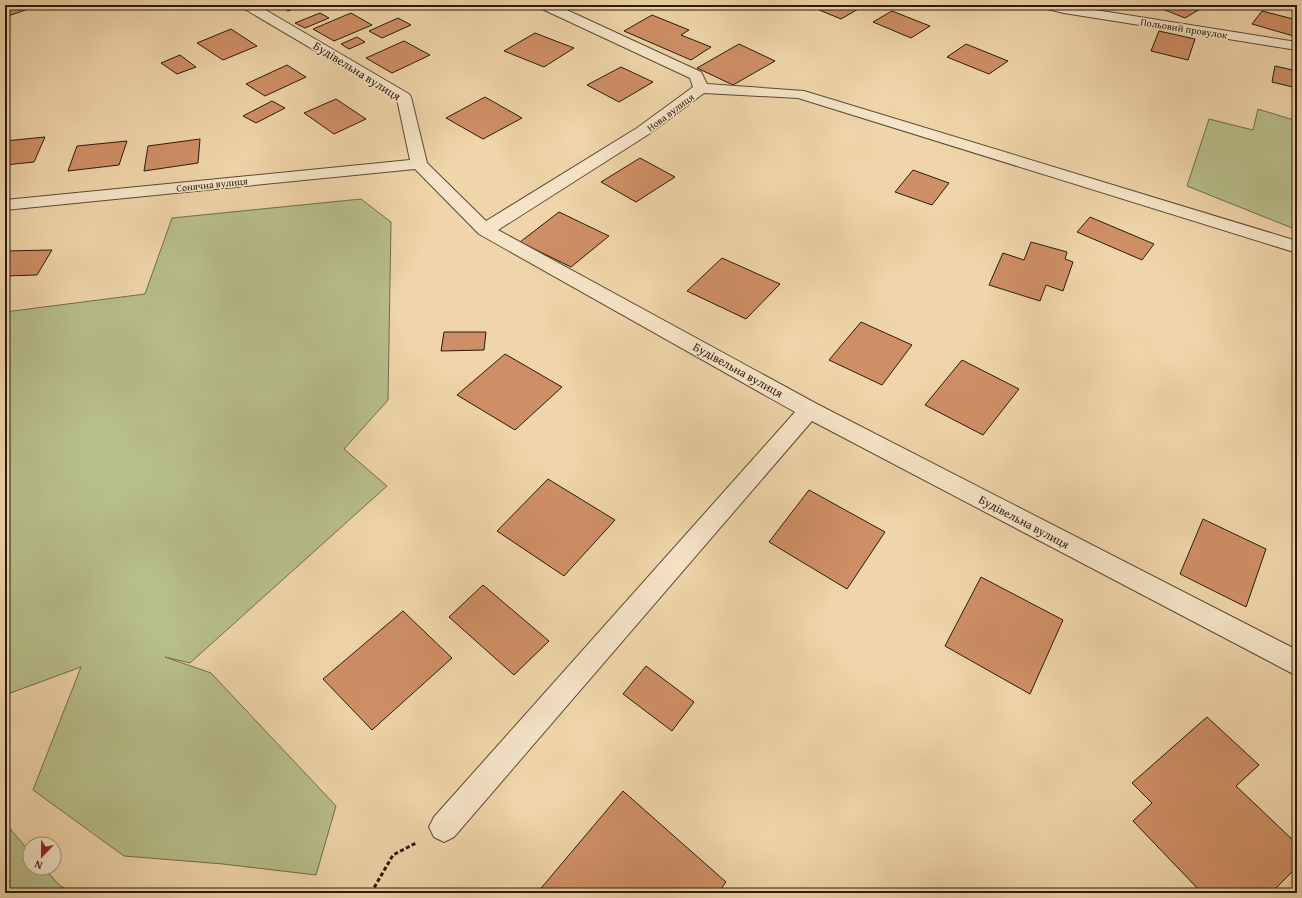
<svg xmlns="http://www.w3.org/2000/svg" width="1302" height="898" font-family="'Gentium Book Plus',serif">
  <rect width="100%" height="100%" fill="#efd5a9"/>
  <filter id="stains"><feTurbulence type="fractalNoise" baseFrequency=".005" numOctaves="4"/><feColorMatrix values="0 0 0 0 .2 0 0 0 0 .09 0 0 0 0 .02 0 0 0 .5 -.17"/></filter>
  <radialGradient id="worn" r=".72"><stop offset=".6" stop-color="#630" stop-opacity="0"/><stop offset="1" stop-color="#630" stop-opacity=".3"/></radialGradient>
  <!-- green -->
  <g fill="#b7be8a" stroke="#716c4c">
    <polygon points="1258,109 1297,121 1297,230 1187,186 1209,119 1253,130"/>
    <polygon points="361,199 391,222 388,400 344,449 387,486 190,663 165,657 211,673 336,806 316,875 223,864 124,856 33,790 81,667 5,695 5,312 145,294 172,218"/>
    <polygon points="5,823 30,852 30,868 44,868 59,885 73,893 5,893"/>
  </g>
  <!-- building -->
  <g fill="#cf8f66" stroke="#2b1a0d">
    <polygon points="5,5 40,5 5,17"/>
    <polygon points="278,5 302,5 288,11"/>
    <polygon points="807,5 854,5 860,8 841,19"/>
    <polygon points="1157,5 1207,5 1185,18 1155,6"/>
    <polygon points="892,11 930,26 911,38 873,22"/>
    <polygon points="1262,11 1297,20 1297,37 1252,24"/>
    <polygon points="320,13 329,18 305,28 295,23"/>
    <polygon points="351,13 372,25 334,41 313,29"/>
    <polygon points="652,15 689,30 681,35 711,47 691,60 624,31"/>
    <polygon points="398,18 411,25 382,38 369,31"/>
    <polygon points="231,29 257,46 223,60 197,43"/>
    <polygon points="1159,31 1195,39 1188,60 1151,51"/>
    <polygon points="535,33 574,48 544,67 504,51"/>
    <polygon points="357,37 365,42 349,49 341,44"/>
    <polygon points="404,41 430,55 392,73 366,58"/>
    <polygon points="739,44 775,61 733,85 697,68"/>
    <polygon points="966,44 1008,61 989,74 947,57"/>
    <polygon points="180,55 196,67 177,74 161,63"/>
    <polygon points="287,65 306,77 265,96 246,84"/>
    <polygon points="1275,66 1297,71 1297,88 1272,82"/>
    <polygon points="621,67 653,82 619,102 587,85"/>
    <polygon points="485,97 522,118 483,139 446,118"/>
    <polygon points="336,99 366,119 334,134 304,113"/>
    <polygon points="272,101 285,108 256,123 243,116"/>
    <polygon points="45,137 34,162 5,165 5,141"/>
    <polygon points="200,139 198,163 144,171 148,146"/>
    <polygon points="127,141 119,165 68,171 77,146"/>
    <polygon points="640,158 675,177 636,202 601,182"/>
    <polygon points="913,170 949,183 932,205 895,192"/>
    <polygon points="559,212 609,236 571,267 520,242"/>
    <polygon points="1090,217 1154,244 1142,260 1077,232"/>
    <polygon points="1031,242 1067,252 1065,259 1073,262 1063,291 1046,285 1040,301 989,285 1003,253 1024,260"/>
    <polygon points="52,250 37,275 5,276 5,251"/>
    <polygon points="722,258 780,284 746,319 687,291"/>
    <polygon points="861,322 912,345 882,385 829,360"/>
    <polygon points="444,332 486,332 484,350 441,351"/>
    <polygon points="505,354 562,387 515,430 457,395"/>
    <polygon points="962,360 1019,389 983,435 925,405"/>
    <polygon points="548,479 615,520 564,576 497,531"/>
    <polygon points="809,490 885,532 847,589 769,542"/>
    <polygon points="1203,519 1266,549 1246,607 1180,574"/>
    <polygon points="981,577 1063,620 1030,694 945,646"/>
    <polygon points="483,585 549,641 514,675 449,617"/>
    <polygon points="403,611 452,658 372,730 323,679"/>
    <polygon points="646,666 694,702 672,731 623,694"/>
    <polygon points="1207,717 1259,765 1236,786 1297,844 1297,867 1271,893 1202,893 1133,821 1152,803 1132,783"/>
    <polygon points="623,791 726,882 718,893 537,893"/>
  </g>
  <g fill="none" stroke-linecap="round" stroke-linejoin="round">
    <!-- minor casing -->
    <g stroke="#5c4934" stroke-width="2">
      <g id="minor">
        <polygon points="241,5 257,5 409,94 411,97 427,163 486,221 637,128 693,87 690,78 540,8 538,5 556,5 701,72 707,84 804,91 1297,241 1297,253 798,98 704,93 649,134 498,230 817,404 1297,650 1297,676 812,421 454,837 444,842 434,837 429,827 434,817 795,412 479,234 415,169 5,210 5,200 410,160 397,99 243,8"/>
        <polygon points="1041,5 1064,5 1297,42 1297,50 1064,13 1043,8"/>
      </g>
    </g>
    <!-- path-far1 -->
    <polyline stroke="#2b1a0d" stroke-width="1.5" stroke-dasharray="2 1.5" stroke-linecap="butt" points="606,8 613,5"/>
    <!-- path -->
    <polyline stroke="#2b1a0d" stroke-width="3" stroke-dasharray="4 2.5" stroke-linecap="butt" points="371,893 393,855 416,843"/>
    <!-- minor -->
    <use href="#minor" fill="#f5e4c7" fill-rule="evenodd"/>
  </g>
  <g text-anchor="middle" stroke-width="3" stroke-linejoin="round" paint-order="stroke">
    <!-- far-street labels -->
    <g font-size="10" fill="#2b1a0d" stroke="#f5e4c7">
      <text transform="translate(1184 28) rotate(9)" y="4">Польовий провулок</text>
      <text transform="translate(670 112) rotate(-37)" y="4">Нова вулиця</text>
      <text transform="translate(212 184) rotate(-6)" y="4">Сонячна вулиця</text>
    </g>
    <!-- street labels -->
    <g font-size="12" fill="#2b1a0d" stroke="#f5e4c7">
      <text transform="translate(357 71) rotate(32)" y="4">Будівельна вулиця</text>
      <text transform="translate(738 370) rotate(29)" y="4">Будівельна вулиця</text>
      <text transform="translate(1024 522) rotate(28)" y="4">Будівельна вулиця</text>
    </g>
  </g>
  <!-- margin -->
  <rect width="1302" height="898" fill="none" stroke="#efd5a9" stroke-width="20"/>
  <rect x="6" y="6" width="1290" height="886" fill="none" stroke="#2b1a0d" stroke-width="2"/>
  <rect x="10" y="10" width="1282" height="878" fill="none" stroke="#2b1a0d"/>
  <!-- north arrow -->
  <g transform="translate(42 856) rotate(202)"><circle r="19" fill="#f5e4c7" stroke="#a4937d"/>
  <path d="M0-3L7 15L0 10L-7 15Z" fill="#8f2418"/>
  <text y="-6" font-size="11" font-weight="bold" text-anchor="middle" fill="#2b1a0d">N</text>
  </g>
  <rect width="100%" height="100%" filter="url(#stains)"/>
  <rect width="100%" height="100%" fill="url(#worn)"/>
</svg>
